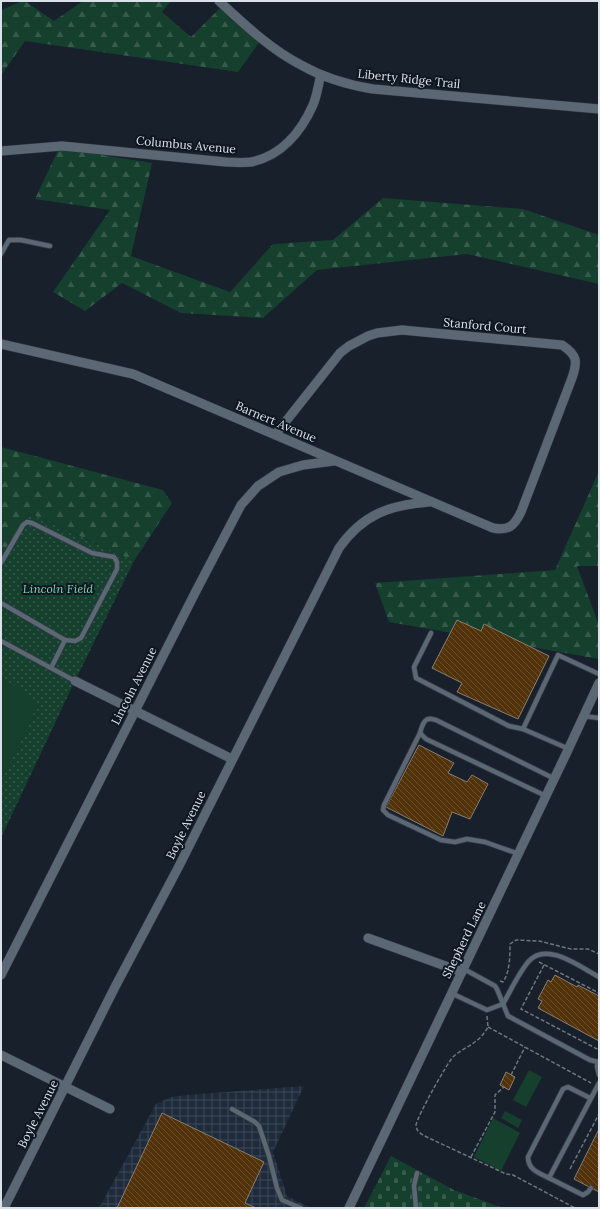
<svg xmlns="http://www.w3.org/2000/svg" width="600" height="1209" font-family="Lora,serif">
  <defs>
    <pattern id="industrial-grid" width="8" height="8" patternUnits="userSpaceOnUse"><rect width="8" height="8" fill="#1e2b3b"/><path d="M0 4h8M4 0v8" fill="none" stroke="#3e4957"/></pattern>
    <pattern id="forest-firs" width="22" height="20" patternUnits="userSpaceOnUse"><rect width="22" height="20" fill="#14402d"/><path d="M5 1l3.5 6h-7zM16 11l3.5 6h-7z" fill="#365b4b"/></pattern>
    <pattern id="cemetery-stones" width="16" height="16" patternUnits="userSpaceOnUse"><rect width="16" height="16" fill="#14402d"/><path d="M2 7V4a2 2 0 0 1 4 0v3zM10 15v-3a2 2 0 0 1 4 0v3z" fill="#365b4b"/></pattern>
    <pattern id="park-dots" width="8" height="8" patternUnits="userSpaceOnUse"><rect width="8" height="8" fill="#14402d"/><path d="M2 2h.1M6 6h.1" fill="none" stroke="#365b4b" stroke-width="1.8" stroke-linecap="round"/></pattern>
    <pattern id="building-back-hatch" width="6" height="6" patternUnits="userSpaceOnUse"><rect width="6" height="6" fill="#523309"/><path d="M-1 5l2 2M0 0l6 6M5-1l2 2" fill="none" stroke="#6a502d"/></pattern>
  </defs>
  <rect width="100%" height="100%" fill="#17202b"/>
  <!-- industrial -->
  <polygon fill="url(#industrial-grid)" points="304,1086 273,1152 287,1196 311,1208 99,1208 156,1104 171,1097 186,1095"/>
  <!-- forest -->
  <g fill="url(#forest-firs)">
    <polygon points="22,1 25,1 54,21 83,1 171,1 162,12 191,37 223,5 260,41 238,72 25,41 2,74 1,10"/>
    <polygon points="59,148 152,163 131,256 230,292 273,244 333,240 383,198 523,209 599,235 599,284 467,254 317,270 263,318 181,313 122,283 85,311 53,292 110,210 35,199"/>
    <polygon points="1,447 163,490 172,503 134,561 29,513 1,557"/>
    <polygon points="599,471 599,566 577,566 599,625 599,659 389,622 375,583 555,570"/>
  </g>
  <!-- cemetery -->
  <polygon fill="url(#cemetery-stones)" points="391,1156 454,1190 503,1208 364,1208"/>
  <!-- park -->
  <polygon fill="url(#park-dots)" points="29,513 134,561 72,687 1,838 1,557"/>
  <!-- pitch -->
  <g fill="#14402d">
    <polygon points="1,679 26,692 26,694 28,695 35,700 36,708 33,714 34,716 1,780"/>
    <polygon points="529,1070 542,1077 526,1107 513,1100"/>
    <polygon points="505,1111 522,1120 518,1128 501,1118"/>
    <polygon points="493,1118 520,1133 501,1171 474,1157"/>
  </g>
  <!-- building -->
  <g fill="url(#building-back-hatch)" stroke="#8a7d70">
    <polygon points="457,620 481,631 484,624 549,656 518,719 457,692 462,683 432,668"/>
    <polygon points="419,745 454,763 448,773 467,782 472,775 488,784 470,819 452,812 443,836 386,807"/>
    <polygon points="555,975 577,987 578,985 599,996 599,1041 538,1008 542,1001 538,999 548,980 551,982"/>
    <polygon points="506,1072 515,1077 509,1090 500,1085"/>
    <polygon points="162,1113 264,1162 245,1203 256,1208 117,1208"/>
    <polygon points="599,1129 599,1192 574,1179"/>
  </g>
  <g fill="none" stroke-linecap="round" stroke-linejoin="round">
    <!-- lane casing -->
    <g stroke="#333942" stroke-width="6">
      <g id="lane">
        <polyline points="1,254 9,240 21,240 50,246"/>
        <polyline points="1,563 23,525 27,522 32,523 92,553 114,557 117,562 117,569 81,638 75,641 65,640"/>
        <polyline points="1,603 65,640 51,668"/>
        <polyline points="431,633 414,667 416,678 509,726 523,729"/>
        <polyline points="1,641 75,681"/>
        <polyline points="583,716 599,718"/>
        <polyline points="420,733 384,805 383,810 388,815 441,840 455,842 467,839 485,842 519,854"/>
        <polyline points="569,749 523,729 558,655 599,674"/>
        <path d="M546,796l-120,-57 -6,-6c1,-4 4,-14 9,-14 2,-1 5,1 7,1l119,59"/>
        <polyline points="464,969 495,986 497,989 508,1016 590,1060 598,1062"/>
        <path d="M451,993l36,17 16,-6c7,-12 16,-32 26,-43 18,-20 51,6 70,16"/>
        <polyline points="599,1061 597,1066 599,1075"/>
        <path d="M590,1098l-22,-11 -5,2 -35,68c0,13 11,16 21,21l50,-95"/>
        <polyline points="232,1109 255,1122 259,1126 269,1156 277,1188 282,1200 301,1208"/>
        <polyline points="549,1178 583,1195 588,1192 591,1188"/>
        <polyline points="416,1208 414,1186 417,1173"/>
      </g>
    </g>
    <!-- street casing -->
    <g stroke="#333942" stroke-width="10">
      <g id="street">
        <path d="M219,1c25,23 51,48 82,64 23,13 47,20 72,24l226,20"/>
        <path d="M1,151l61,-5 164,16c8,0 16,1 25,0 30,-6 50,-30 62,-57 4,-9 5,-20 8,-30"/>
        <path d="M1,344l132,30 360,154c16,3 21,-2 28,-16l51,-134c6,-17 5,-23 -10,-33l-160,-15 -25,3 -9,3 -19,10 -9,7 -65,82"/>
        <polyline points="75,681 232,759"/>
        <polyline points="368,938 462,972"/>
        <polyline points="1,975 196,591 241,505 258,486 279,472 303,465 334,461"/>
        <polyline points="1,1055 110,1109"/>
        <path d="M4,1208l111,-221 63,-119 161,-320c24,-34 51,-43 90,-46"/>
        <polyline points="349,1208 567,752 599,683"/>
      </g>
    </g>
    <!-- path -->
    <g stroke="#6e767f" stroke-width="1.5" stroke-dasharray="4 2" stroke-linecap="butt">
      <polyline points="539,962 599,993"/>
      <polyline points="544,965 521,1009 599,1050"/>
      <path d="M500,981l3,1c7,-10 7,-27 7,-38l6,-4 23,1 32,8h17l11,5"/>
      <path d="M487,1016l1,11c-3,5 -7,11 -12,14 -7,6 -16,9 -23,16 -6,6 -36,60 -37,68 0,8 9,11 15,14l75,35 7,1 62,33"/>
      <polyline points="488,1027 591,1083"/>
      <polyline points="511,1075 525,1047"/>
      <polyline points="471,1157 495,1112 495,1095 504,1087"/>
      <polyline points="570,1169 599,1114"/>
    </g>
    <!-- lane -->
    <use href="#lane" stroke="#5c6774" stroke-width="4.5"/>
    <!-- street -->
    <use href="#street" stroke="#5c6774" stroke-width="9"/>
  </g>
  <g text-anchor="middle" stroke-width="4" stroke-linejoin="round" paint-order="stroke">
    <!-- street labels -->
    <g font-size="12" fill="#dbe1e9" stroke="#0e1721">
      <text transform="translate(409 79) rotate(6)" y="4">Liberty Ridge Trail</text>
      <text transform="translate(186 145) rotate(5)" y="4">Columbus Avenue</text>
      <text transform="translate(485 326) rotate(5)" y="4">Stanford Court</text>
      <text transform="translate(276 422) rotate(23)" y="4">Barnert Avenue</text>
      <text transform="translate(134 686) rotate(-63)" y="4">Lincoln Avenue</text>
      <text transform="translate(186 825) rotate(-64)" y="4">Boyle Avenue</text>
      <text transform="translate(464 940) rotate(-64)" y="4">Shepherd Lane</text>
      <text transform="translate(38 1114) rotate(-63)" y="4">Boyle Avenue</text>
    </g>
    <!-- park labels -->
    <g font-size="12" font-style="italic" fill="#80d4ac" stroke="#0e1721">
      <text x="58" y="593">Lincoln Field</text>
    </g>
  </g>
  <!-- border -->
  <rect width="600" height="1209" fill="none" stroke="#dbe1e9" stroke-width="4"/>
</svg>
